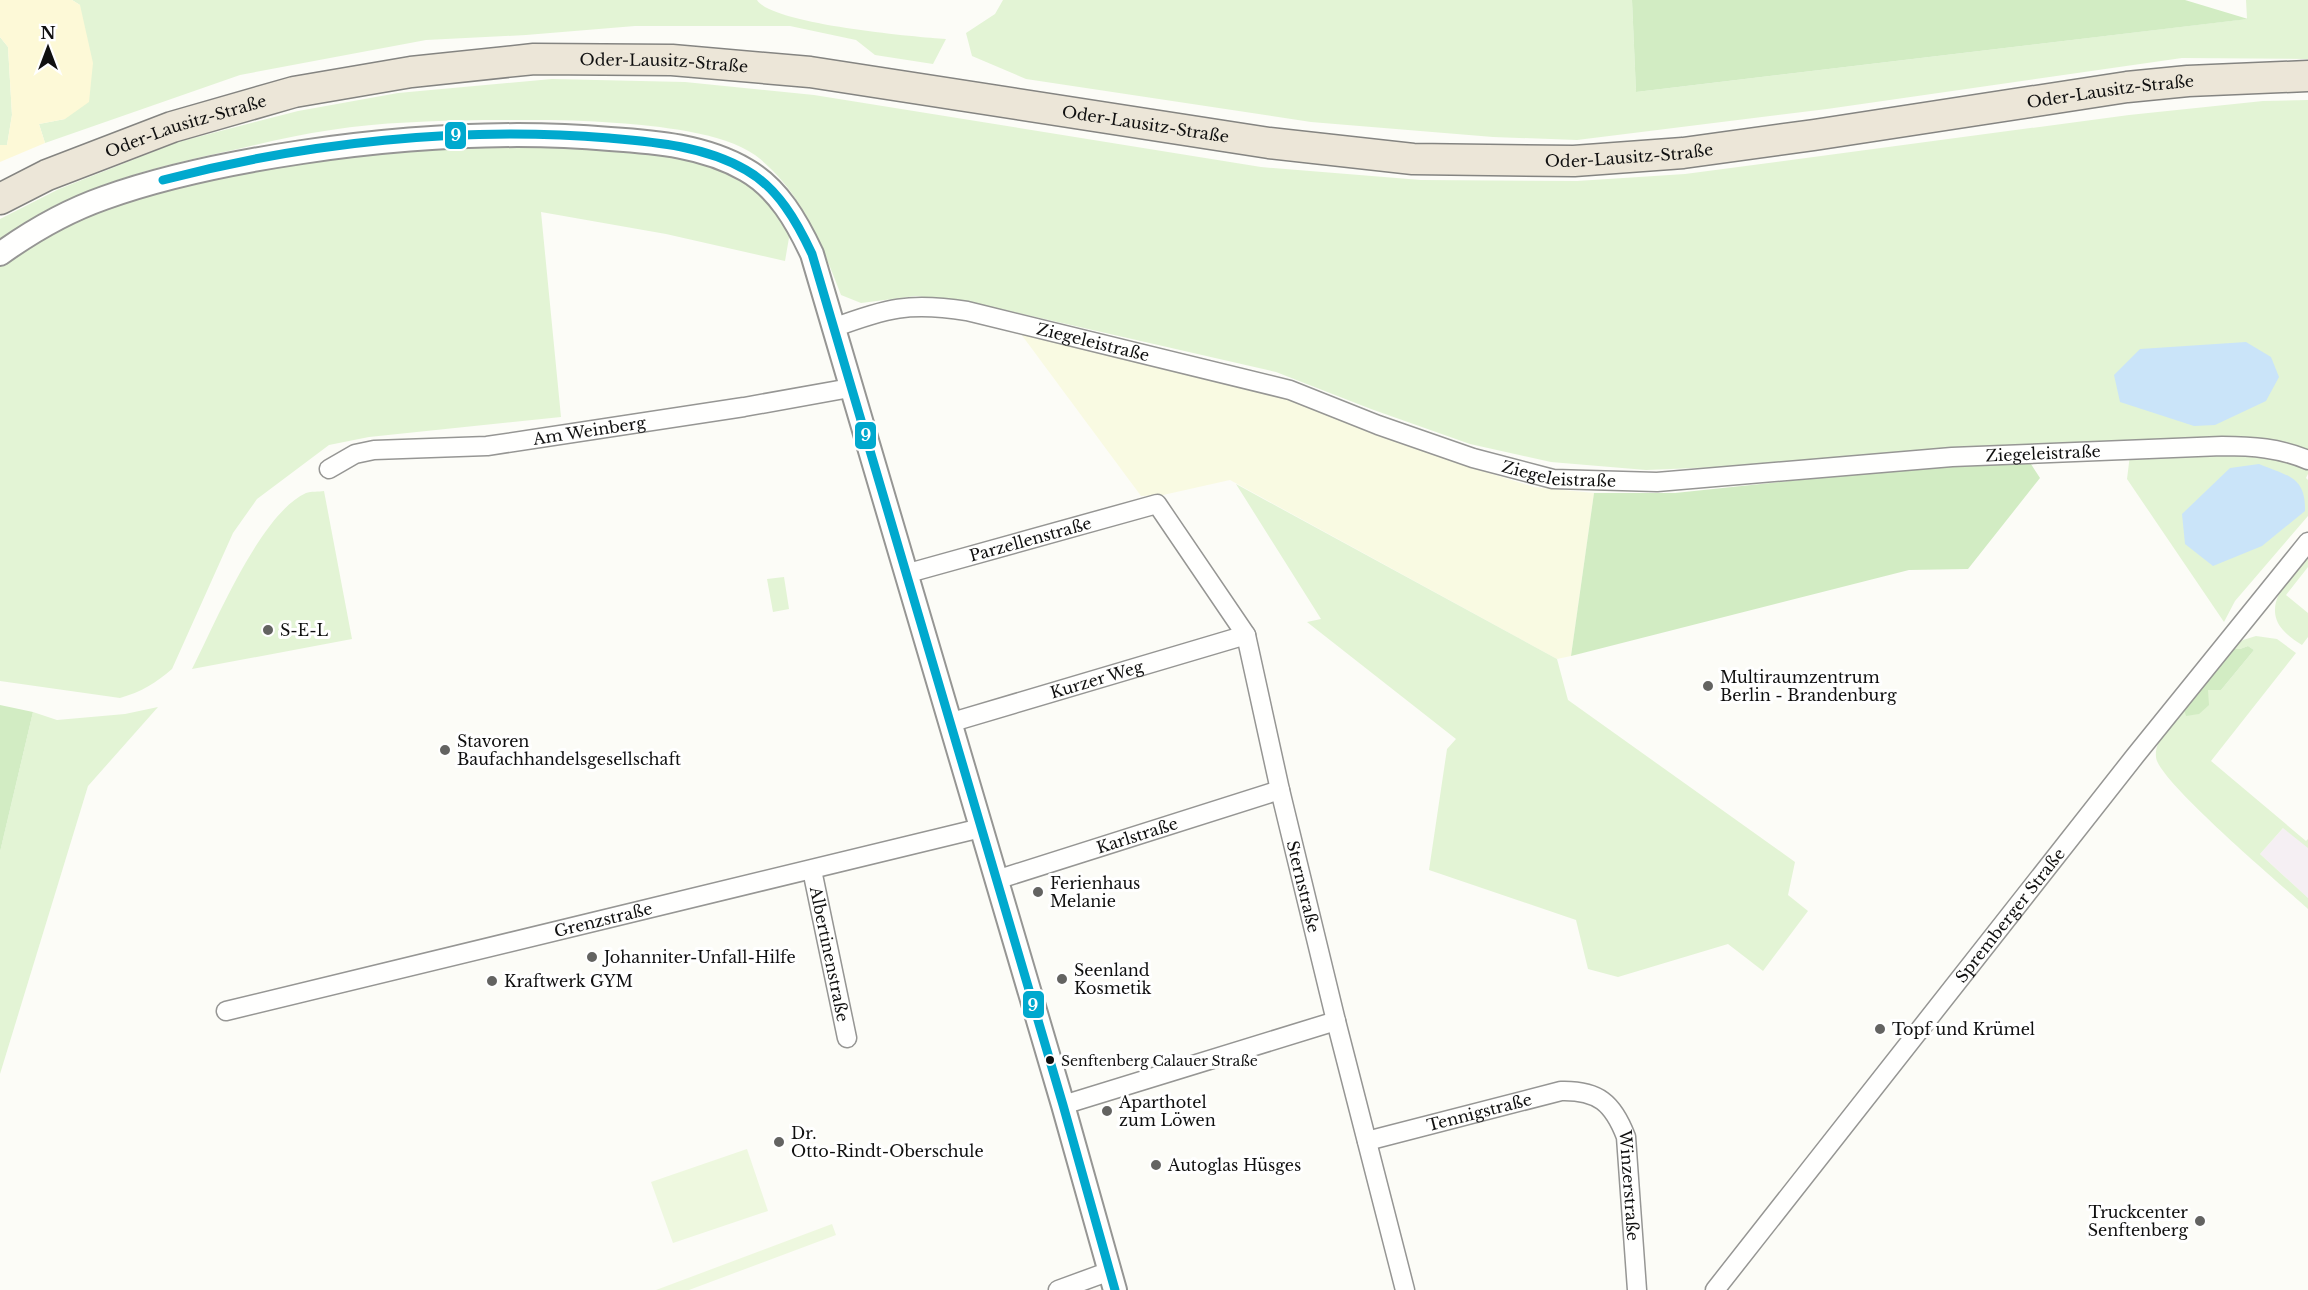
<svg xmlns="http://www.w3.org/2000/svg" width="2308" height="1290" font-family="'Libre Baskerville',serif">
  <rect width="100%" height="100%" fill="#fcfcf7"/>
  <!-- industrial -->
  <polygon fill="#f5eff3" points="2284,827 2308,847 2308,898 2260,854"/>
  <!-- farmland -->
  <polygon fill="#f9fae2" points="1018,330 1287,397 1367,430 1460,464 1534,487 1594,493 1571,656 1557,659 1230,480 1163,495 1141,496"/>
  <!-- green -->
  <g fill="#e3f4d5">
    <path d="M72,0h685c14,24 157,37 189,39l-13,25 -58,-9 -19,-15 -66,-14h-155l-109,9 -100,5 -186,35 -195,68 -6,-19 26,-5 15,-114z"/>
    <polygon points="1003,0 1632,0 1636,92 2247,19 2246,0 2308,0 2308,59 2182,58 1827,109 1577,140 1493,137 1311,122 1026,79 972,56 966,33 995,14"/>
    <polygon points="0,37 8,47 12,115 7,145 0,145"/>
    <path d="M552,79l133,3 129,13 447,72 160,13 156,1 108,-7 444,-59 134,-14 45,-1v374l-2,4 2,2v36l-73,85 -11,21 -97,-143 3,-24 77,-8 -561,23 -95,-8 -81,-18 -99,-35 -95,-37 -302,-69 -58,-7 -55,7 -20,-8c-20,-52 -40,-105 -86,-140 -32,-23 -99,-29 -138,-32 -45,-4 -89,-3 -134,-3 -50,1 -102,2 -152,10 -36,5 -71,14 -107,22 -78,17 -160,38 -224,88v-21l59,-30 119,-47 120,-31 100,-18z"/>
    <path d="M521,143c64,4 197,2 242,52 10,11 18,25 27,37l-5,29 -119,-27 -125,-22 20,205 -192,20 -40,8 -72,54 -24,34 -61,136c-16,14 -31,23 -52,29l-120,-17v-415l23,-17 58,-32 41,-17 99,-26 216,-29z"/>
    <polygon points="1236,484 1557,659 1568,700 1795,862 1788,895 1808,911 1763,971 1728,944 1618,977 1588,969 1576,920 1429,870 1447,749 1456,739 1307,622 1321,619"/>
    <path d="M324,491l28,148 -160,30c23,-45 68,-155 114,-176 5,-2 13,-1 18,-2z"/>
    <path d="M2308,556v11l-22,28 22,18v24l-6,8c-6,-4 -14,-9 -19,-15 -23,-26 9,-55 25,-74z"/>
    <polygon points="784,577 789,609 773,612 767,579"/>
    <path d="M2256,636l21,3 19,14 -85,108 95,80 2,-2v9l-25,-20 -23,26 48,44v11c-24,-22 -151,-129 -152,-152 -2,-16 16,-36 27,-47 6,-6 16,-9 24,-13l1,-7h13l33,-40 -6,-4 -8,3 -9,-1 12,-8z"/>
    <polygon points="158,707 88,786 0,1074 0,852 33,712 57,720 125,714"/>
  </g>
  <!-- forest -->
  <g fill="#d2ecc3">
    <polygon points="1632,0 2185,0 2248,19 1636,92"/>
    <polygon points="2029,461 2040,478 1968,569 1909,570 1571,656 1594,493 1675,493 1904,469"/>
    <polygon points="2248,646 2254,650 2221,690 2208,690 2209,705 2199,714 2186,716 2184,709 2231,648 2240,649"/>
    <polygon points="0,705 33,712 0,852"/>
  </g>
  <!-- sand -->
  <polygon fill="#fdf9d7" points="0,0 72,0 80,5 93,63 89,102 65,119 39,124 45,143 0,162 0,145 7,145 12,115 8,47 0,37"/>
  <!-- pitch -->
  <g fill="#eef8df">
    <polygon points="747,1149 768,1211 673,1243 651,1182"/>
    <polygon points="832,1224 836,1235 689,1290 656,1290"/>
  </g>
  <!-- water -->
  <g fill="#cae4f9">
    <polygon points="2246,342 2271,357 2279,377 2266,401 2215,425 2194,426 2120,402 2114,375 2140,349"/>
    <path d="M2259,464c28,12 47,12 46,47l-43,35 -49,20 -28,-22 -3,-30 48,-46z"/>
  </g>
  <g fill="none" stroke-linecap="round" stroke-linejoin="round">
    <!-- minor casing -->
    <g stroke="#969694" stroke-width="21">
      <g id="minor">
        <path id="s1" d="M833,328c54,-20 76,-26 134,-17l323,79 88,35 95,33 80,21 104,3 295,-25 270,-11c30,0 58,2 86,14"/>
        <path id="s2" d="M329,469l26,-15 19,-4 113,-4 257,-39 106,-19"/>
        <path id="s3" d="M905,574l252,-70 89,131 34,155 56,231 69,269"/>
        <path id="s4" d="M949,723l297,-88"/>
        <path id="s5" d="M812,870l35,168"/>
        <path id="s6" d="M996,880l284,-90"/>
        <path id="s7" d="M226,1011l755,-183"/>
        <polyline points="1063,1105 1336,1021"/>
        <path id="s8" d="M1367,1141l194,-50c37,-1 52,12 65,46l11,153"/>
        <polyline points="1058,1290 1110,1271"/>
        <path id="s9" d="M1715,1290l420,-534 173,-214"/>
      </g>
    </g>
    <!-- tertiary casing -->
    <g stroke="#969694" stroke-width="26">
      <path id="tertiary" d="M0,254c32,-23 67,-43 104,-56 64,-23 131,-36 198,-46 102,-15 205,-22 308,-13 46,3 95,7 136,31 32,18 51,52 66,84l251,851 52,185"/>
    </g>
    <!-- trunk casing -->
    <g stroke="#848481" stroke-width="33">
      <g id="trunk">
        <path id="s10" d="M0,199l47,-24 125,-48 122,-35 117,-20 123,-13 138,1 138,12 459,71 144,16 161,2 109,-8 131,-18 313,-48 61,-6 120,-5"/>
      </g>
    </g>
    <!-- minor -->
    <use href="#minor" stroke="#fffffe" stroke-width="18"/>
    <!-- tertiary -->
    <use href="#tertiary" stroke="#fffffe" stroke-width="22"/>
    <!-- trunk -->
    <use href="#trunk" stroke="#ece6d8" stroke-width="30"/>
    <!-- bus-1 casing -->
    <g stroke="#fff" stroke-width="14">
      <path id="bus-1" d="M163,180c144,-38 298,-54 446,-42 46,4 96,8 137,32 32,18 51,52 66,84l251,851 52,185"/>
    </g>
    <!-- bus-1 -->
    <use href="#bus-1" stroke="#00a9ce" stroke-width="9"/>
  </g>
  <!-- markers -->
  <g fill="#636361" stroke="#fff" stroke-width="2">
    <circle cx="268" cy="630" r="6"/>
    <circle cx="1708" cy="686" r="6"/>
    <circle cx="445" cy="750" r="6"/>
    <circle cx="1038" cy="892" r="6"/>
    <circle cx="592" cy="957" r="6"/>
    <circle cx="1062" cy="979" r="6"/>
    <circle cx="492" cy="981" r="6"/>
    <circle cx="1880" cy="1029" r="6"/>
    <circle cx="1107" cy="1111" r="6"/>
    <circle cx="779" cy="1142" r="6"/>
    <circle cx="1156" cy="1165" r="6"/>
    <circle cx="2200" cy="1221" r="6"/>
  </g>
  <circle fill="#101010" stroke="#fff" stroke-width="2" cx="1050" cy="1060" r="5"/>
  <g text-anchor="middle" stroke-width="6" stroke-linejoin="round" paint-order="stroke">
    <!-- bus labels -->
    <g font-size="14" fill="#101010" stroke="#fff" text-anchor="start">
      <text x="1061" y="1066">Senftenberg Calauer Straße</text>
    </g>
    <!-- street labels -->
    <g font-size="16" fill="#101010" stroke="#fff">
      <text dy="6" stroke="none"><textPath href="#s10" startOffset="686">Oder-Lausitz-Straße</textPath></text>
      <text dy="6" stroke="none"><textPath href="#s10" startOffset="2144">Oder-Lausitz-Straße</textPath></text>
      <text dy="6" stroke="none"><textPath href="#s10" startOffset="1172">Oder-Lausitz-Straße</textPath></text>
      <text dy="6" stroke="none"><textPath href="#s10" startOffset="200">Oder-Lausitz-Straße</textPath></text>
      <text dy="6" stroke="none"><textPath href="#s10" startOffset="1658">Oder-Lausitz-Straße</textPath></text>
      <text dy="6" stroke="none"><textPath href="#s1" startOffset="267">Ziegeleistraße</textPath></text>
      <text dy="6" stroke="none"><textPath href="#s2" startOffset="266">Am Weinberg</textPath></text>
      <text dy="6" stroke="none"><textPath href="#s1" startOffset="1239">Ziegeleistraße</textPath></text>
      <text dy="6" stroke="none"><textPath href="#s1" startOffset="753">Ziegeleistraße</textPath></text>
      <text dy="6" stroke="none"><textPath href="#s3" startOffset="130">Parzellenstraße</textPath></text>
      <text dy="6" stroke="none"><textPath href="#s4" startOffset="154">Kurzer Weg</textPath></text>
      <text dy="6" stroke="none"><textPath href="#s6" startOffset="148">Karlstraße</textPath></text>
      <text dy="6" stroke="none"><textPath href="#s3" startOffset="678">Sternstraße</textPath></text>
      <text dy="6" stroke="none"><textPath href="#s9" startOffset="477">Spremberger Straße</textPath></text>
      <text dy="6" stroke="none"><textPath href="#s7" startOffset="388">Grenzstraße</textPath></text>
      <text dy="6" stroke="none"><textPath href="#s5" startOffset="86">Albertinenstraße</textPath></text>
      <text dy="6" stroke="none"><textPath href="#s8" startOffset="116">Tennigstraße</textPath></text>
      <text dy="6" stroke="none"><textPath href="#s8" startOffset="336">Winzerstraße</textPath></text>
    </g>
    <!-- poi labels -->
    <g font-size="16" fill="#101010" stroke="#fff" text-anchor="start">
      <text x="280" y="636">S-E-L</text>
      <text x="1720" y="683">Multiraumzentrum<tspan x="1720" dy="18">Berlin - Brandenburg</tspan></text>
      <text x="457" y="747">Stavoren<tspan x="457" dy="18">Baufachhandelsgesellschaft</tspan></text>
      <text x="1050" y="889">Ferienhaus<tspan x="1050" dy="18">Melanie</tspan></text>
      <text x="604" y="963">Johanniter-Unfall-Hilfe</text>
      <text x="1074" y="976">Seenland<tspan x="1074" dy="18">Kosmetik</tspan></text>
      <text x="504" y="987">Kraftwerk GYM</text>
      <text x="1892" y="1035">Topf und Krümel</text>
      <text x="1119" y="1108">Aparthotel<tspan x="1119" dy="18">zum Löwen</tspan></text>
      <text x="791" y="1139">Dr.<tspan x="791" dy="18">Otto-Rindt-Oberschule</tspan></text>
      <text x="1168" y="1171">Autoglas Hüsges</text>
      <text x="2188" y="1218" text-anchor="end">Truckcenter<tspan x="2188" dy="18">Senftenberg</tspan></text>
    </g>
  </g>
  <g stroke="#fff" stroke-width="2">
    <rect x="444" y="121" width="23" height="29" rx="6" fill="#00a9ce"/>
    <rect x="854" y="421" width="23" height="29" rx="6" fill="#00a9ce"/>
    <rect x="1022" y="990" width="23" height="29" rx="6" fill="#00a9ce"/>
  </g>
  <g font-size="16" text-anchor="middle" font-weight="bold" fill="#fff">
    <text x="456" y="141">9</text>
    <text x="866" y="441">9</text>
    <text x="1033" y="1011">9</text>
  </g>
  <!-- north arrow -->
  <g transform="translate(48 48)" stroke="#ffffff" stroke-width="4.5" paint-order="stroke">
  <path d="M0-4.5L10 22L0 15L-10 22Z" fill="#101010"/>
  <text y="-9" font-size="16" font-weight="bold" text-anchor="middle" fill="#101010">N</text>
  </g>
</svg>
